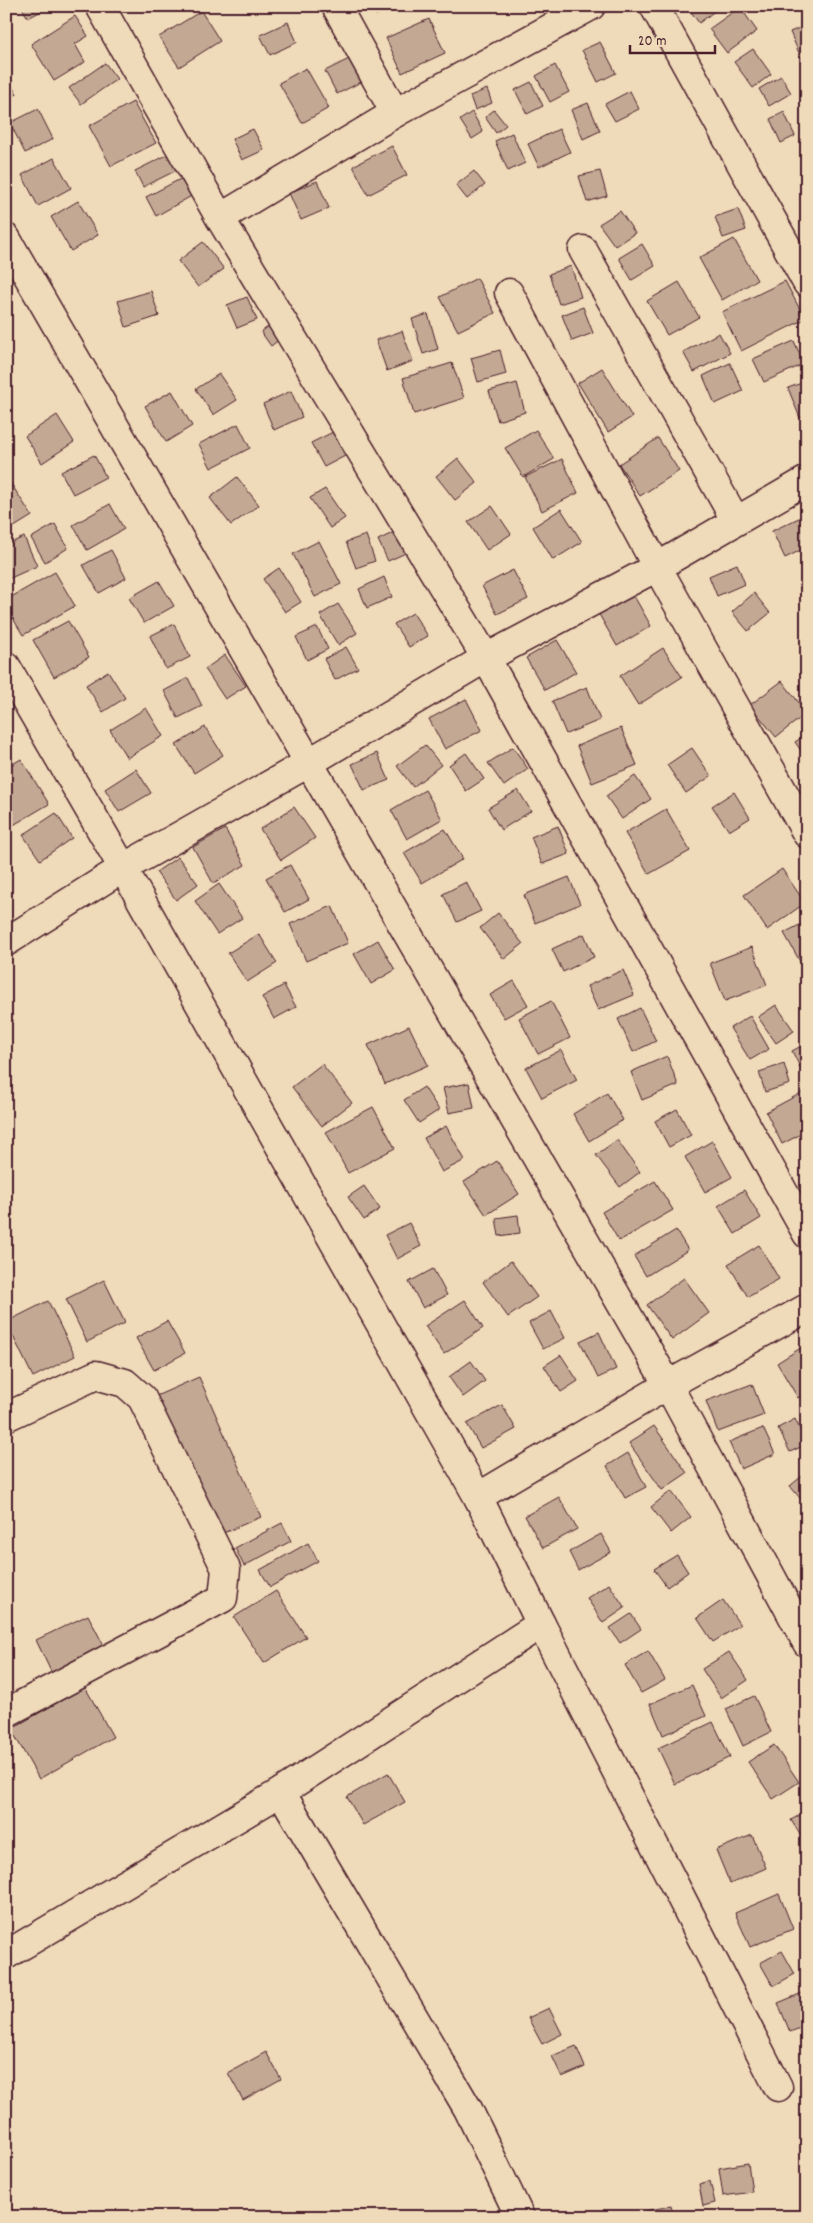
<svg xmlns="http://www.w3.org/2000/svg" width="813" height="2223" font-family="Dekko,sans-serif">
  <rect width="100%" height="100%" fill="#efdab9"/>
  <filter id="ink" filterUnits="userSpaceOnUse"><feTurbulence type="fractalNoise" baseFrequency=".02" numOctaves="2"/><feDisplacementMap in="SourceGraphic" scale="10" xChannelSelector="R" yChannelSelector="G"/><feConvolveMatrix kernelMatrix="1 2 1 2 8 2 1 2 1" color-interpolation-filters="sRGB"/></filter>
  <g filter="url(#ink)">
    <!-- building -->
    <g fill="#c3a994" stroke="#4a1f2b">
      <polygon points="21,6 51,6 28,18"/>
      <polygon points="371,6 392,6 376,15"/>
      <polygon points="687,6 721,6 699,23"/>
      <polygon points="740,7 757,31 727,53 709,29"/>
      <polygon points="201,11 220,41 179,67 159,37"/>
      <polygon points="75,16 88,36 75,44 85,62 54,81 31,44"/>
      <polygon points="429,19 445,53 402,73 386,38"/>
      <polygon points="288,22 297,42 270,55 260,35"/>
      <polygon points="807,25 807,58 802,60 790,32"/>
      <polygon points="600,42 616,73 598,82 582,50"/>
      <polygon points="753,49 771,74 753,88 734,62"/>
      <polygon points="349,59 361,82 337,94 325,71"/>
      <polygon points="105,63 117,79 81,104 69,88"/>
      <polygon points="555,65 569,92 550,102 536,76"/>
      <polygon points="306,68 329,108 302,123 279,83"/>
      <polygon points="781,76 791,93 769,106 759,89"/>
      <polygon points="6,77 17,94 6,101"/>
      <polygon points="531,82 543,106 527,114 515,90"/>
      <polygon points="487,89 492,103 475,110 470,96"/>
      <polygon points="630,91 639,109 615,121 605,104"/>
      <polygon points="133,102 156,143 111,166 89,126"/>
      <polygon points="588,103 600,131 583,139 571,110"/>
      <polygon points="38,109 53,139 25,153 10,123"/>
      <polygon points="494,110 506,125 496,133 485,117"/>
      <polygon points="472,112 483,132 472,139 460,120"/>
      <polygon points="784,112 795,136 781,143 770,119"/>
      <polygon points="253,129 264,150 242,160 232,139"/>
      <polygon points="559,129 570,152 539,167 528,144"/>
      <polygon points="512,133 525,163 508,171 495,141"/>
      <polygon points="392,146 407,175 368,195 353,166"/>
      <polygon points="169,154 177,170 143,187 135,171"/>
      <polygon points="54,158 71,188 38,206 22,175"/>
      <polygon points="474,171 485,185 467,199 456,185"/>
      <polygon points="600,171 607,196 587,202 579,176"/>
      <polygon points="186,176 195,194 156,216 146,197"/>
      <polygon points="317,181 329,208 301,220 289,193"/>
      <polygon points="78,201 98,235 71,251 51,217"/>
      <polygon points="738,209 746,230 723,238 715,217"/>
      <polygon points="620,211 635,233 615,246 599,224"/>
      <polygon points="734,239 757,280 722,300 699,258"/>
      <polygon points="203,242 224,269 198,287 178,261"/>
      <polygon points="642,244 655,266 632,280 619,258"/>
      <polygon points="571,266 581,297 559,304 549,274"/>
      <polygon points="477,278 495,313 458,331 440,297"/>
      <polygon points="785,281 805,319 741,351 722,312"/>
      <polygon points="679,282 699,317 667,335 647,301"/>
      <polygon points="151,291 159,316 126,327 118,301"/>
      <polygon points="247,297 257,320 237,328 227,305"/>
      <polygon points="583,307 593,333 572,341 562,315"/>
      <polygon points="428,314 438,349 423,354 412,319"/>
      <polygon points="276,321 286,334 271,346 261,332"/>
      <polygon points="402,331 413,361 387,371 376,340"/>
      <polygon points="719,333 730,353 694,372 683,352"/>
      <polygon points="794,341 804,364 764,382 753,359"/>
      <polygon points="500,350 506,374 478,382 471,358"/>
      <polygon points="452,363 464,398 414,414 403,378"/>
      <polygon points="730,363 743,391 715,404 703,376"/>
      <polygon points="602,368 632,417 608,432 578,383"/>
      <polygon points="219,374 237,400 213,415 196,389"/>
      <polygon points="807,381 807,416 800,418 788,388"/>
      <polygon points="517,383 525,412 498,421 489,391"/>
      <polygon points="172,391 192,426 166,442 145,406"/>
      <polygon points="291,391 302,417 274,430 263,404"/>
      <polygon points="57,415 74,442 42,463 25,436"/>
      <polygon points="238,424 250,448 211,468 199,444"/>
      <polygon points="536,430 554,459 523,477 505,448"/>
      <polygon points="333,432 345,456 324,467 311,443"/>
      <polygon points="658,438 679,471 640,496 619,464"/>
      <polygon points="94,455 106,477 73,494 61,472"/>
      <polygon points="458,458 477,483 455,500 436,476"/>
      <polygon points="562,459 578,493 542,511 525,477"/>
      <polygon points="6,476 32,516 6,532"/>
      <polygon points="237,477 259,505 231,525 210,498"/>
      <polygon points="325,489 345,518 330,528 310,498"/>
      <polygon points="110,504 124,529 87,550 73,525"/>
      <polygon points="492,506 511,534 487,550 468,522"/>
      <polygon points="561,509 582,542 553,560 533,527"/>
      <polygon points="805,515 807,519 807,547 785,558 772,531"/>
      <polygon points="55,524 68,548 45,562 31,538"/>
      <polygon points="401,529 410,551 388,561 378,540"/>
      <polygon points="366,535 375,561 356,568 346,542"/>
      <polygon points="24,537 37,566 6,580 6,545"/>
      <polygon points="319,541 341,584 315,597 293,554"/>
      <polygon points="111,550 126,578 99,593 83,565"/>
      <polygon points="737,564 745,584 717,596 709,576"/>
      <polygon points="279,568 301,602 285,612 263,579"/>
      <polygon points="513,570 528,599 497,614 482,586"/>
      <polygon points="55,572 75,606 23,635 6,607 6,600"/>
      <polygon points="384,577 392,597 367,608 359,589"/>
      <polygon points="159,581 174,606 144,623 129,598"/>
      <polygon points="630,589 651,626 617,646 596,609"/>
      <polygon points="754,593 770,613 748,631 732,612"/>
      <polygon points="338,604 357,633 338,645 320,615"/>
      <polygon points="413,613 428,636 409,647 394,624"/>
      <polygon points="68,621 89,657 54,677 33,640"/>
      <polygon points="174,624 190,657 166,669 150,636"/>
      <polygon points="317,627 328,649 307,660 296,637"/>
      <polygon points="557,640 576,672 545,690 526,658"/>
      <polygon points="346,647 358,668 335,680 324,659"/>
      <polygon points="663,648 682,677 638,705 620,676"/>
      <polygon points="225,655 246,686 225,699 205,669"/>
      <polygon points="108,671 125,698 103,712 86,685"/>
      <polygon points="188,678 202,706 178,718 164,691"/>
      <polygon points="782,681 807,713 776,737 750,705"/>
      <polygon points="587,687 600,720 566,734 552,701"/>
      <polygon points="466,699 482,730 445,749 429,719"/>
      <polygon points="146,708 163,736 127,758 110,730"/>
      <polygon points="205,727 223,755 194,773 176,745"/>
      <polygon points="621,728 637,765 592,783 577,746"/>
      <polygon points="807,734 807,759 795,742"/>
      <polygon points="425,745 441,765 413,787 397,766"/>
      <polygon points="513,747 528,769 504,786 488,763"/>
      <polygon points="692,748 711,776 686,793 667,765"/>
      <polygon points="377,753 389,780 364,790 352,764"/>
      <polygon points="466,753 484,779 466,791 449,765"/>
      <polygon points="21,759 49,804 10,827 6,820 6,768"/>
      <polygon points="136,769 151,793 119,812 105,789"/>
      <polygon points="635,776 651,799 622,819 606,796"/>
      <polygon points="425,790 442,819 407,839 391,810"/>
      <polygon points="518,790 531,811 501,830 488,808"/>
      <polygon points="734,792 750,818 729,831 712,806"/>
      <polygon points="294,807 315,838 281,860 260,829"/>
      <polygon points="666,809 690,851 649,874 625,833"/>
      <polygon points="56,813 72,838 40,860 23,835"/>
      <polygon points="558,826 569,854 542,864 531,837"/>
      <polygon points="225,829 245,865 213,883 193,847"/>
      <polygon points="445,829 463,859 422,883 404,853"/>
      <polygon points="178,857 198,884 176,900 156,872"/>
      <polygon points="290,865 309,899 285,912 266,878"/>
      <polygon points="782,869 805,903 767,930 744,895"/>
      <polygon points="569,877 580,904 535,923 524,895"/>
      <polygon points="466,882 481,911 457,922 443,894"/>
      <polygon points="219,884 242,918 217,934 195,901"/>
      <polygon points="332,906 348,943 306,961 290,924"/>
      <polygon points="498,913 523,944 504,959 480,928"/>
      <polygon points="807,921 807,962 802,965 784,933"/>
      <polygon points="259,934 277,963 247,982 228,953"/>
      <polygon points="584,934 594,957 563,972 552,949"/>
      <polygon points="378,940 395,970 371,984 354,954"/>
      <polygon points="752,947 767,985 725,1001 710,963"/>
      <polygon points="623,970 634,995 598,1010 587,986"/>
      <polygon points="514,981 528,1005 504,1018 490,995"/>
      <polygon points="284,985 296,1007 274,1019 262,997"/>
      <polygon points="551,1001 570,1038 538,1054 519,1018"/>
      <polygon points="776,1005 794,1031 776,1043 758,1017"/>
      <polygon points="640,1008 656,1041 633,1052 618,1019"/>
      <polygon points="750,1016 769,1049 750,1060 730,1028"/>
      <polygon points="409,1026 428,1065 385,1084 368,1045"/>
      <polygon points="807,1043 807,1071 803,1073 792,1051"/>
      <polygon points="561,1050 577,1080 542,1098 526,1068"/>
      <polygon points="667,1056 678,1085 642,1100 631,1072"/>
      <polygon points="322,1064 352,1103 322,1126 292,1087"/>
      <polygon points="784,1064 790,1084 765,1092 759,1072"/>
      <polygon points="469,1083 474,1108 449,1113 443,1088"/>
      <polygon points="424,1087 439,1110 419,1123 404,1100"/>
      <polygon points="807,1090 807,1131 782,1144 766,1112"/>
      <polygon points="607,1093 623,1120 589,1141 573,1114"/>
      <polygon points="373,1107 395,1148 348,1173 326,1132"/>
      <polygon points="677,1109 691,1135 669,1147 655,1121"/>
      <polygon points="446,1126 465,1160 442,1172 424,1138"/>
      <polygon points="617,1140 640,1172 620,1187 596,1155"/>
      <polygon points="712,1141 732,1177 705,1192 685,1157"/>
      <polygon points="497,1161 519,1194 486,1215 464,1182"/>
      <polygon points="655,1181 673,1210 619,1241 602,1212"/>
      <polygon points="364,1186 380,1209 364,1220 348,1197"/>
      <polygon points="744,1190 761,1218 735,1234 718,1206"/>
      <polygon points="518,1215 520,1233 499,1236 496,1218"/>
      <polygon points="409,1223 421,1246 397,1259 385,1235"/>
      <polygon points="676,1230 688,1250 646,1276 634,1256"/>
      <polygon points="759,1245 779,1279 748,1297 728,1264"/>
      <polygon points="511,1261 537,1297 508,1317 483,1282"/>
      <polygon points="433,1269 447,1295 423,1308 409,1282"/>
      <polygon points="684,1278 709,1313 672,1340 647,1305"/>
      <polygon points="104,1280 125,1323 87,1342 66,1299"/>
      <polygon points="465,1300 483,1328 444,1354 425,1326"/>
      <polygon points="48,1301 75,1356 33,1377 6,1322"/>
      <polygon points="551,1311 565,1338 543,1349 529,1323"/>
      <polygon points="167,1321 185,1353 154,1370 136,1338"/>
      <polygon points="599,1332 616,1369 598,1378 580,1341"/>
      <polygon points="807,1344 807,1393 798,1398 777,1363"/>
      <polygon points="561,1355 578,1381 561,1392 544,1366"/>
      <polygon points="471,1361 485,1381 463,1397 449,1377"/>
      <polygon points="6,1374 12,1385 6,1388"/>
      <polygon points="199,1377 261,1517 216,1536 154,1397"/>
      <polygon points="752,1384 764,1415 718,1432 706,1401"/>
      <polygon points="502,1405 516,1429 481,1448 467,1424"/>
      <polygon points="795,1419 807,1444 790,1452 778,1428"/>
      <polygon points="654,1426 687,1473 662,1490 629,1443"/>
      <polygon points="763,1428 775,1454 741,1469 729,1442"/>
      <polygon points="628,1453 646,1487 625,1498 607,1466"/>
      <polygon points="807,1472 807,1503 805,1504 790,1486"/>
      <polygon points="671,1491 691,1517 671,1533 651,1507"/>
      <polygon points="559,1497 577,1529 543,1548 525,1516"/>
      <polygon points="282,1523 291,1541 244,1566 235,1548"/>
      <polygon points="601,1534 611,1552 578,1570 569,1552"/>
      <polygon points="308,1543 318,1561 270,1587 260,1570"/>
      <polygon points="677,1555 688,1572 667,1587 654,1569"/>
      <polygon points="609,1584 625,1608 603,1623 587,1598"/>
      <polygon points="276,1591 306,1637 264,1663 234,1617"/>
      <polygon points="723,1600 740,1625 713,1642 697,1618"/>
      <polygon points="631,1614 641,1629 620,1643 610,1628"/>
      <polygon points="88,1615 108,1654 55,1680 36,1640"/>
      <polygon points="648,1651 665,1680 641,1693 625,1665"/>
      <polygon points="729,1652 748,1680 721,1698 702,1669"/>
      <polygon points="692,1685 706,1716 663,1735 650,1704"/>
      <polygon points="85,1687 113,1737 39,1779 11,1729"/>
      <polygon points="754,1696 771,1732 743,1746 726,1709"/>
      <polygon points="713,1722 730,1757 675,1784 658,1748"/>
      <polygon points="774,1745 799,1782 773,1799 748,1762"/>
      <polygon points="388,1773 405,1802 363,1825 347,1797"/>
      <polygon points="807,1811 807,1840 804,1841 791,1820"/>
      <polygon points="752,1835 766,1868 730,1884 716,1850"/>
      <polygon points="779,1894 793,1929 750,1947 735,1913"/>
      <polygon points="782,1951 795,1974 773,1986 760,1963"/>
      <polygon points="807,1991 807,2025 790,2032 778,2003"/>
      <polygon points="549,2008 562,2034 542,2044 528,2018"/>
      <polygon points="576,2046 585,2067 562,2077 552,2056"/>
      <polygon points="266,2052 281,2079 243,2100 228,2073"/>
      <polygon points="748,2163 752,2192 723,2196 719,2168"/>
      <polygon points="710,2181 715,2203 703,2206 699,2184"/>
      <polygon points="671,2206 674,2217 646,2217 645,2211"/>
      <polygon points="626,2212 627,2217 601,2217 601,2215"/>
    </g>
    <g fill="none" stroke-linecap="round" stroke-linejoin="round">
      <!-- minor casing -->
      <g stroke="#4a1f2b" stroke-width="31">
        <g id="minor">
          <polyline points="100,6 220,218 486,658 807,1234"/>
          <polyline points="336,6 395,113"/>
          <polyline points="654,6 807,283"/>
          <polyline points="220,218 395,113 591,6"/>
          <polyline points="6,238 668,1385 807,1643"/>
          <polyline points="583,250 736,521"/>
          <polyline points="509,293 657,567 807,834"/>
          <polyline points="6,666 123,868 478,1497"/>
          <polyline points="6,942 123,868 310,762 486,658 657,567 807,480"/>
          <polyline points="6,1417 96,1375 125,1383 142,1398 226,1569 223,1598 6,1713"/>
          <polyline points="541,1624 778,2087"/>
          <polyline points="281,1792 468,2109 520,2217"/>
          <polyline points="6,1955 281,1792 541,1624 478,1497 668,1385 807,1308"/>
        </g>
      </g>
      <!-- minor -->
      <use href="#minor" stroke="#efdab9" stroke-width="28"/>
    </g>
  </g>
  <!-- margin -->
  <rect width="813" height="2223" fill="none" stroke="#efdab9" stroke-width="25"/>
  <rect x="12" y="12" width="788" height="2198" fill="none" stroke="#4a1f2b" stroke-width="2" filter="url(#ink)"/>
  <!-- scale -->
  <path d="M630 45v8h85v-8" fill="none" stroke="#4a1f2b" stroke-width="2.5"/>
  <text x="638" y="45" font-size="15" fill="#4a1f2b" stroke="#efdab9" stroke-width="4" paint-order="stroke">20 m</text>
</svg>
